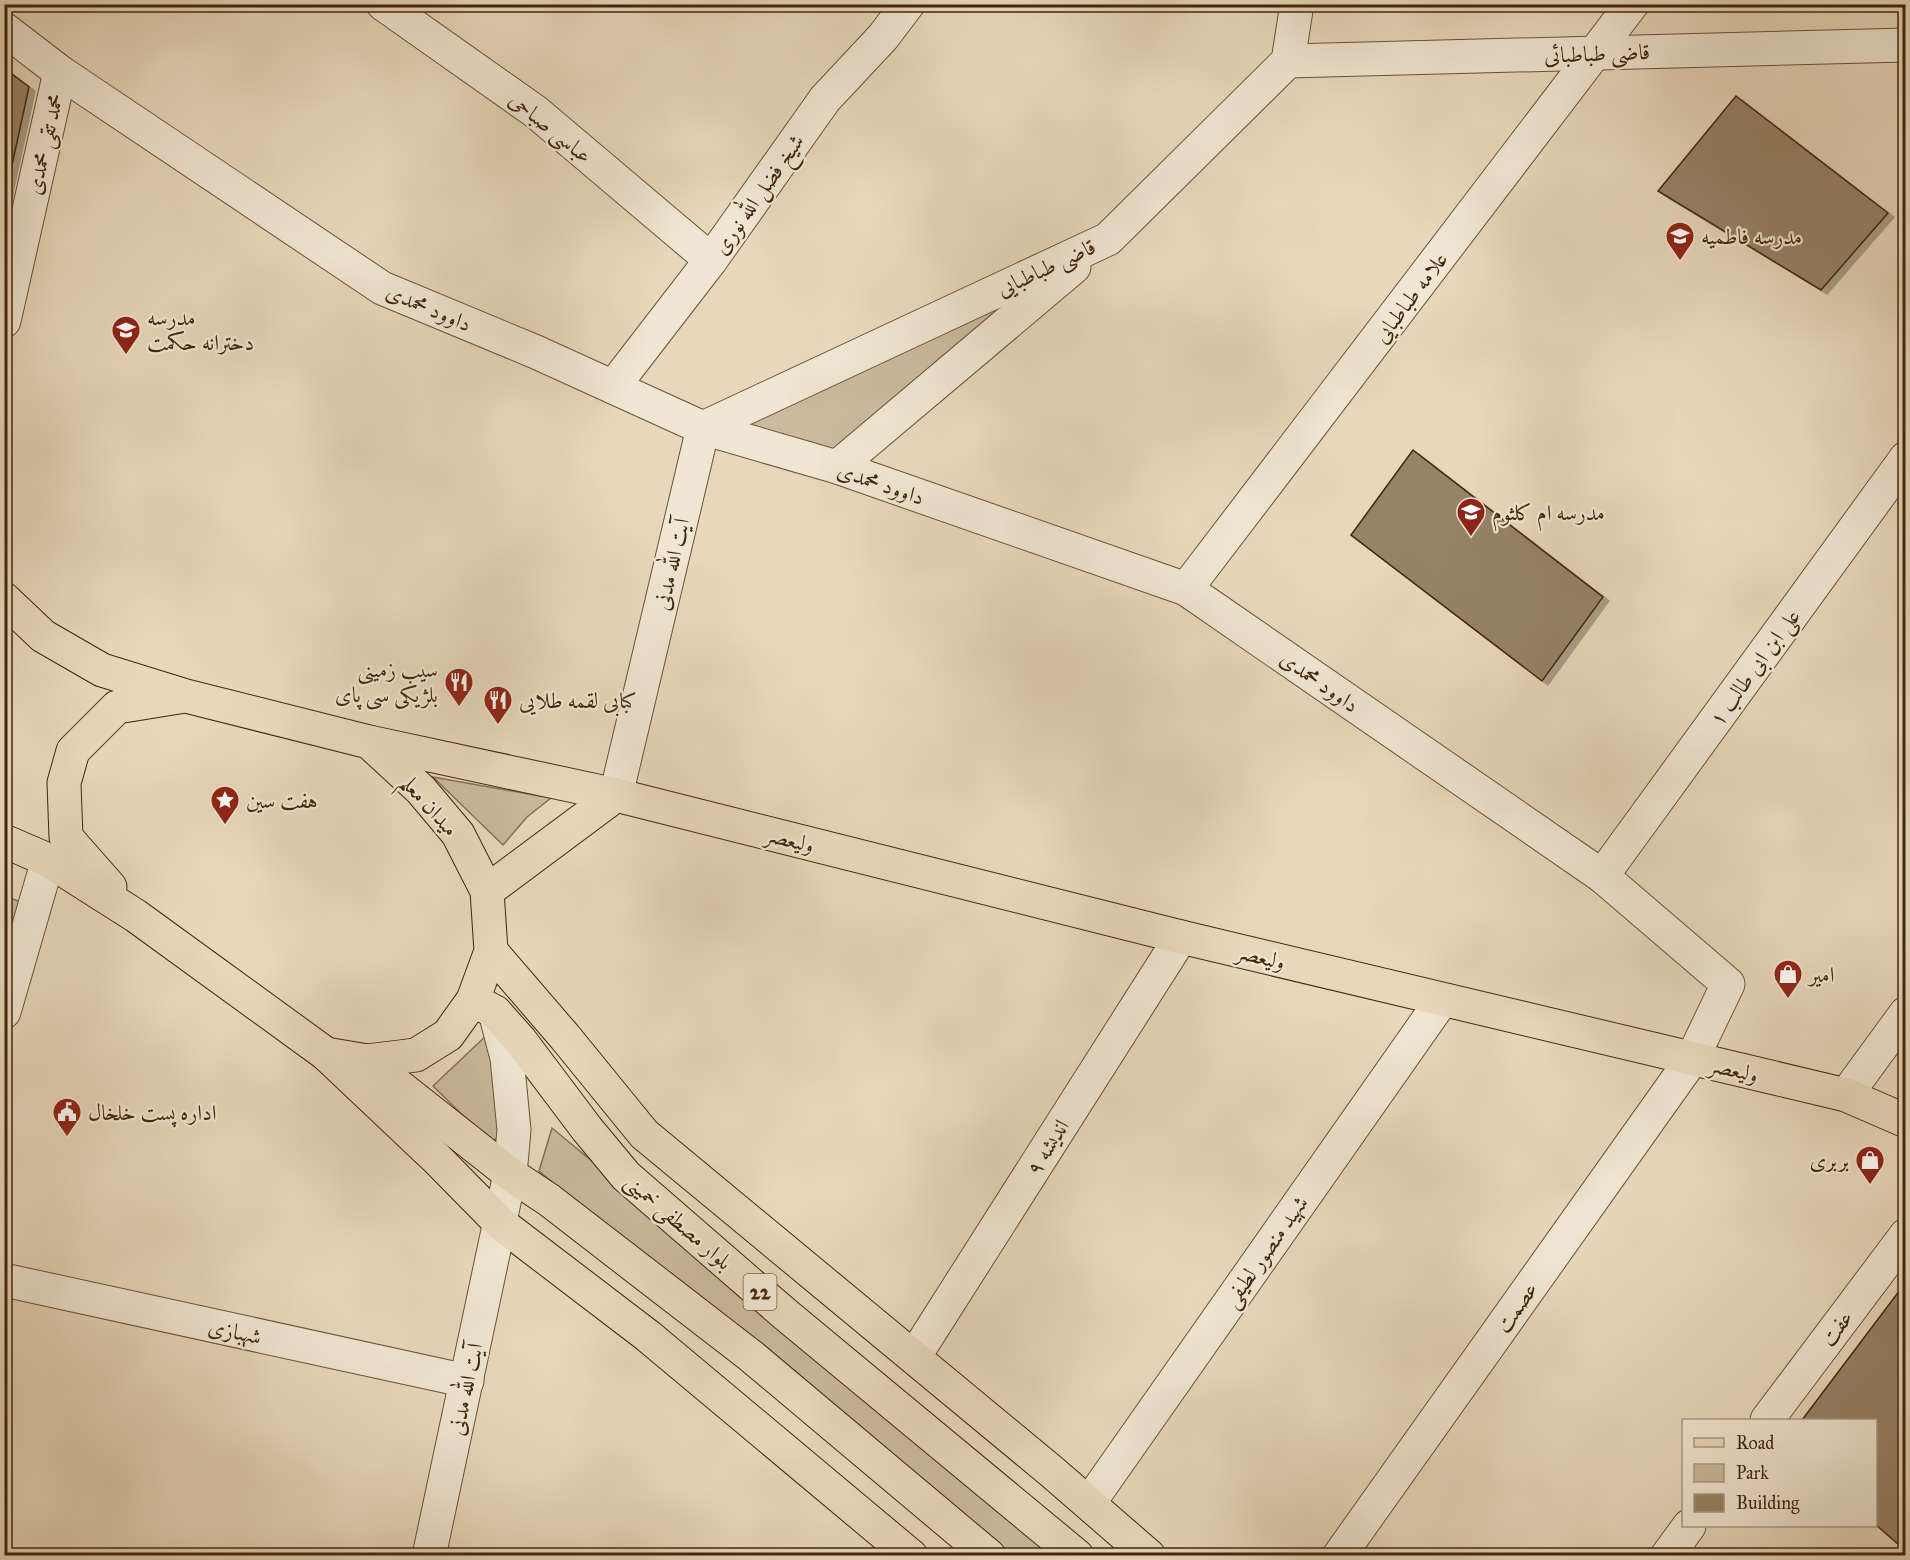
<svg xmlns="http://www.w3.org/2000/svg" width="1910" height="1560" font-family="'IM FELL Great Primer',Amiri,serif">
  <defs>
    <filter id="shadow"><feDropShadow dx="6" dy="4" stdDeviation="0" flood-color="#0004"/></filter>
  </defs>
  <rect width="100%" height="100%" fill="#e8d8bb"/>
  <filter id="stains"><feTurbulence type="fractalNoise" baseFrequency=".00333" numOctaves="4"/><feColorMatrix values="0 0 0 0 .2 0 0 0 0 .09 0 0 0 0 .02 0 0 0 .5 -.17"/></filter>
  <radialGradient id="worn" r=".72"><stop offset=".6" stop-color="#630" stop-opacity="0"/><stop offset="1" stop-color="#630" stop-opacity=".3"/></radialGradient>
  <!-- green -->
  <g fill="#cbba9d" stroke="#867054" stroke-width="1.5">
    <polygon points="1044,282 835,454 741,423"/>
    <polygon points="433,777 551,798 527,817 503,845"/>
    <polygon points="5,896 26,904 5,975"/>
    <polygon points="489,1033 500,1138 489,1141 433,1086"/>
    <polygon points="552,1128 1067,1555 1002,1555 539,1171"/>
  </g>
  <!-- building -->
  <g fill="#978367" stroke="#40270b" stroke-width="1.5" filter="url(#shadow)">
    <polygon points="4,68 29,87 4,202"/>
    <polygon points="1736,96 1888,213 1821,290 1658,191"/>
    <polygon points="1413,450 1603,597 1542,681 1351,535"/>
    <polygon points="1906,1282 1906,1551 1876,1525 1876,1420 1802,1420"/>
  </g>
  <g fill="none" stroke-linecap="round" stroke-linejoin="round">
    <!-- minor casing -->
    <g stroke="#6a5337" stroke-width="35">
      <g id="minor">
        <polyline points="383,4 536,112 711,260"/>
        <polyline points="4,29 60,72 382,288 536,352 703,428 837,467 1186,589 1602,876 1728,984 1692,1059 1339,1556"/>
        <polyline points="1288,61 1906,45"/>
        <polyline points="4,321 60,72"/>
        <polyline points="613,387 711,260 825,99 883,37 908,4"/>
        <polyline points="703,428 1108,239 1288,61 1297,4"/>
        <polyline points="837,467 1074,267"/>
        <polyline points="1186,589 1632,4"/>
        <polyline points="616,795 703,428"/>
        <polyline points="1602,876 1906,458"/>
        <polyline points="4,1012 48,860"/>
        <polyline points="1846,1095 1906,1013"/>
        <polyline points="4,1280 467,1381"/>
        <polyline points="914,1357 1181,937"/>
        <polyline points="1767,1420 1906,1235"/>
        <polyline points="1089,1503 1442,1000"/>
        <polyline points="429,1556 510,1174 514,1130 507,1058 495,1012"/>
        <polyline points="1667,1556 1689,1526"/>
      </g>
    </g>
    <!-- major casing -->
    <g stroke="#40270b" stroke-width="35">
      <g id="major">
        <polyline points="4,599 43,636 102,670 186,696 369,742 421,790 458,834 487,891 491,951 473,1000 448,1035 416,1055 367,1061 326,1054 136,916 48,860 4,841"/>
        <polyline points="369,742 616,795 1181,937 1846,1095 1906,1121"/>
        <polyline points="110,887 66,837 64,783 73,751 117,707 179,697"/>
        <polyline points="487,891 616,795"/>
        <polyline points="491,951 565,1037 644,1134 1051,1471 1149,1556"/>
        <polyline points="473,1000 495,1012 520,1040 587,1129 626,1176 785,1314 1077,1556"/>
        <polyline points="326,1054 436,1158 500,1223 648,1336 911,1556"/>
        <polyline points="367,1061 510,1174 549,1200 751,1356 989,1556"/>
      </g>
    </g>
    <!-- minor -->
    <use href="#minor" stroke="#f0e6d3" stroke-width="33"/>
    <!-- major -->
    <use href="#major" stroke="#e8d8bb" stroke-width="33"/>
  </g>
  <!-- icons -->
  <defs>
    <g id="school-pin" transform="scale(1.5)"><path d="M0 17L-7.5 6A9.5 9.5 0 1 1 7.5 6Z" fill="#8f2418" stroke="#f0e6d3"/><path d="M0-5L7-2L0 1L-7-2ZM-4 1L0 2.5L4 1V4Q0 6-4 4Z" fill="#fff"/></g>
    <g id="restaurant-pin" transform="scale(1.5)"><path d="M0 17L-7.5 6A9.5 9.5 0 1 1 7.5 6Z" fill="#8f2418" stroke="#f0e6d3"/><path d="M-5-6h1v4h1v-4h1v4h1v-4h1v5L-1.5 .5V6h-2V.5L-5-1ZM5-6V6H3V1.5H1.5Q1.5-4 5-6Z" fill="#fff"/></g>
    <g id="sight-pin" transform="scale(1.5)"><path d="M0 17L-7.5 6A9.5 9.5 0 1 1 7.5 6Z" fill="#8f2418" stroke="#f0e6d3"/><path d="M0-6L1.8-2.2L6-1.7L2.9 1.2L3.7 5.4L0 3.3L-3.7 5.4L-2.9 1.2L-6-1.7L-1.8-2.2Z" fill="#fff"/></g>
    <g id="shop-pin" transform="scale(1.5)"><path d="M0 17L-7.5 6A9.5 9.5 0 1 1 7.5 6Z" fill="#8f2418" stroke="#f0e6d3"/><path d="M-5-2.5h2.3a2.7 3.5 0 0 1 5.4 0H5L5.5 6h-11ZM-1.5-2.5h3a1.5 2.3 0 0 0-3 0Z" fill="#fff"/></g>
    <g id="civic-pin" transform="scale(1.5)"><path d="M0 17L-7.5 6A9.5 9.5 0 1 1 7.5 6Z" fill="#8f2418" stroke="#f0e6d3"/><path d="M-.6-6.5H3V-4.5H.6V-3L4-1V1h2V6H-6V1h2V-1L-.6-3ZM-1.2 2.5V6h2.4V2.5Z" fill="#fff"/></g>
  </defs>
  <g fill-rule="evenodd">
    <use href="#school-pin" x="1680" y="236"/>
    <use href="#school-pin" x="126" y="330"/>
    <use href="#school-pin" x="1471" y="512"/>
    <use href="#restaurant-pin" x="459" y="682"/>
    <use href="#restaurant-pin" x="498" y="700"/>
    <use href="#sight-pin" x="225" y="800"/>
    <use href="#shop-pin" x="1788" y="974"/>
    <use href="#civic-pin" x="67" y="1112"/>
    <use href="#shop-pin" x="1870" y="1160"/>
  </g>
  <g text-anchor="middle" stroke-width="4.5" stroke-linejoin="round" paint-order="stroke">
    <!-- shield labels -->
    <rect fill="#f0e6d3" stroke="#756047" stroke-width="1.5" x="743.5" y="1274" width="33" height="36" rx="4.5"/>
    <g font-size="21" font-weight="bold" fill="#40270b">
      <text x="760" y="1299">22</text>
    </g>
    <!-- street labels -->
    <g font-size="22" fill="#40270b" stroke="#f0e6d3">
      <text transform="translate(1597 53) rotate(-2)" y="8">قاضی طباطبائی</text>
      <text transform="translate(551 127) rotate(39)" y="8">عباسی صباحی</text>
      <text transform="translate(44 144) rotate(-77)" y="8">محمد تقی محمدی</text>
      <text transform="translate(758 194) rotate(-55)" y="8">شیخ فضل الله نوری</text>
      <text transform="translate(1046 267) rotate(-25)" y="8">قاضی طباطبایی</text>
      <text transform="translate(1410 297) rotate(-53)" y="8">علامه طباطبایی</text>
      <text transform="translate(429 307) rotate(23)" y="8">داوود محمدی</text>
      <text transform="translate(881 483) rotate(19)" y="8">داوود محمدی</text>
      <text transform="translate(671 564) rotate(-77)" y="8">آیت الله مدنی</text>
      <text transform="translate(1754 667) rotate(-54)" y="8">علی ابن ابی طالب ۱</text>
      <text transform="translate(1320 681) rotate(35)" y="8">داوود محمدی</text>
      <text transform="translate(430 805) rotate(48)" y="8">میدان معلم</text>
      <text transform="translate(790 839) rotate(14)" y="8">ولیعصر</text>
      <text transform="translate(1261 956) rotate(14)" y="8">ولیعصر</text>
      <text transform="translate(1734 1069) rotate(13)" y="8">ولیعصر</text>
      <text transform="translate(1047 1147) rotate(-58)" y="8">اندیشه ۹</text>
      <text transform="translate(679 1221) rotate(41)" y="8">بلوار مصطفی خمینی</text>
      <text transform="translate(1265 1251) rotate(-55)" y="8">شهید منصور لطیفی</text>
      <text transform="translate(1516 1307) rotate(-55)" y="8">عصمت</text>
      <text transform="translate(1836 1328) rotate(-53)" y="8">عفت</text>
      <text transform="translate(235 1331) rotate(12)" y="8">شهبازی</text>
      <text transform="translate(465 1389) rotate(-78)" y="8">آیت‌ الله مدنی</text>
    </g>
    <!-- poi labels -->
    <g font-size="22" fill="#40270b" stroke="#f0e6d3" text-anchor="start">
      <text x="1701" y="244">مدرسه فاطمیه</text>
      <text x="147" y="325">مدرسه<tspan x="147" dy="25">دخترانه حکمت</tspan></text>
      <text x="1492" y="520">مدرسه ام کلثوم</text>
      <text x="438" y="677" text-anchor="end">سیب زمینی<tspan x="438" dy="25">بلژیکی سی پای</tspan></text>
      <text x="519" y="708">کبابی لقمه طلایی</text>
      <text x="246" y="808">هفت سین</text>
      <text x="1809" y="982">امیر</text>
      <text x="88" y="1120">اداره پست خلخال</text>
      <text x="1849" y="1168" text-anchor="end">بربری</text>
    </g>
  </g>
  <!-- margin -->
  <rect width="1910" height="1560" fill="none" stroke="#e8d8bb" stroke-width="24"/>
  <rect x="6" y="6" width="1898" height="1548" fill="none" stroke="#40270b" stroke-width="3"/>
  <rect x="12" y="12" width="1886" height="1536" fill="none" stroke="#40270b" stroke-width="1.5"/>
  <!-- legend -->
  <rect x="1682" y="1419" width="195" height="108" fill="#f0e6d3" stroke="#aa9a83" stroke-width="1.5"/>
  <rect x="1694" y="1438" width="30" height="9" fill="#e8d8bb" stroke="#aa9a83" stroke-width="1.5"/>
  <text x="1736" y="1449" font-size="18" fill="#40270b">Road</text>
  <rect x="1694" y="1464" width="30" height="18" fill="#cbba9d" stroke="#aa9a83" stroke-width="1.5"/>
  <text x="1736" y="1479" font-size="18" fill="#40270b">Park</text>
  <rect x="1694" y="1494" width="30" height="18" fill="#978367" stroke="#aa9a83" stroke-width="1.5"/>
  <text x="1736" y="1509" font-size="18" fill="#40270b">Building</text>
  <rect width="100%" height="100%" filter="url(#stains)"/>
  <rect width="100%" height="100%" fill="url(#worn)"/>
</svg>
